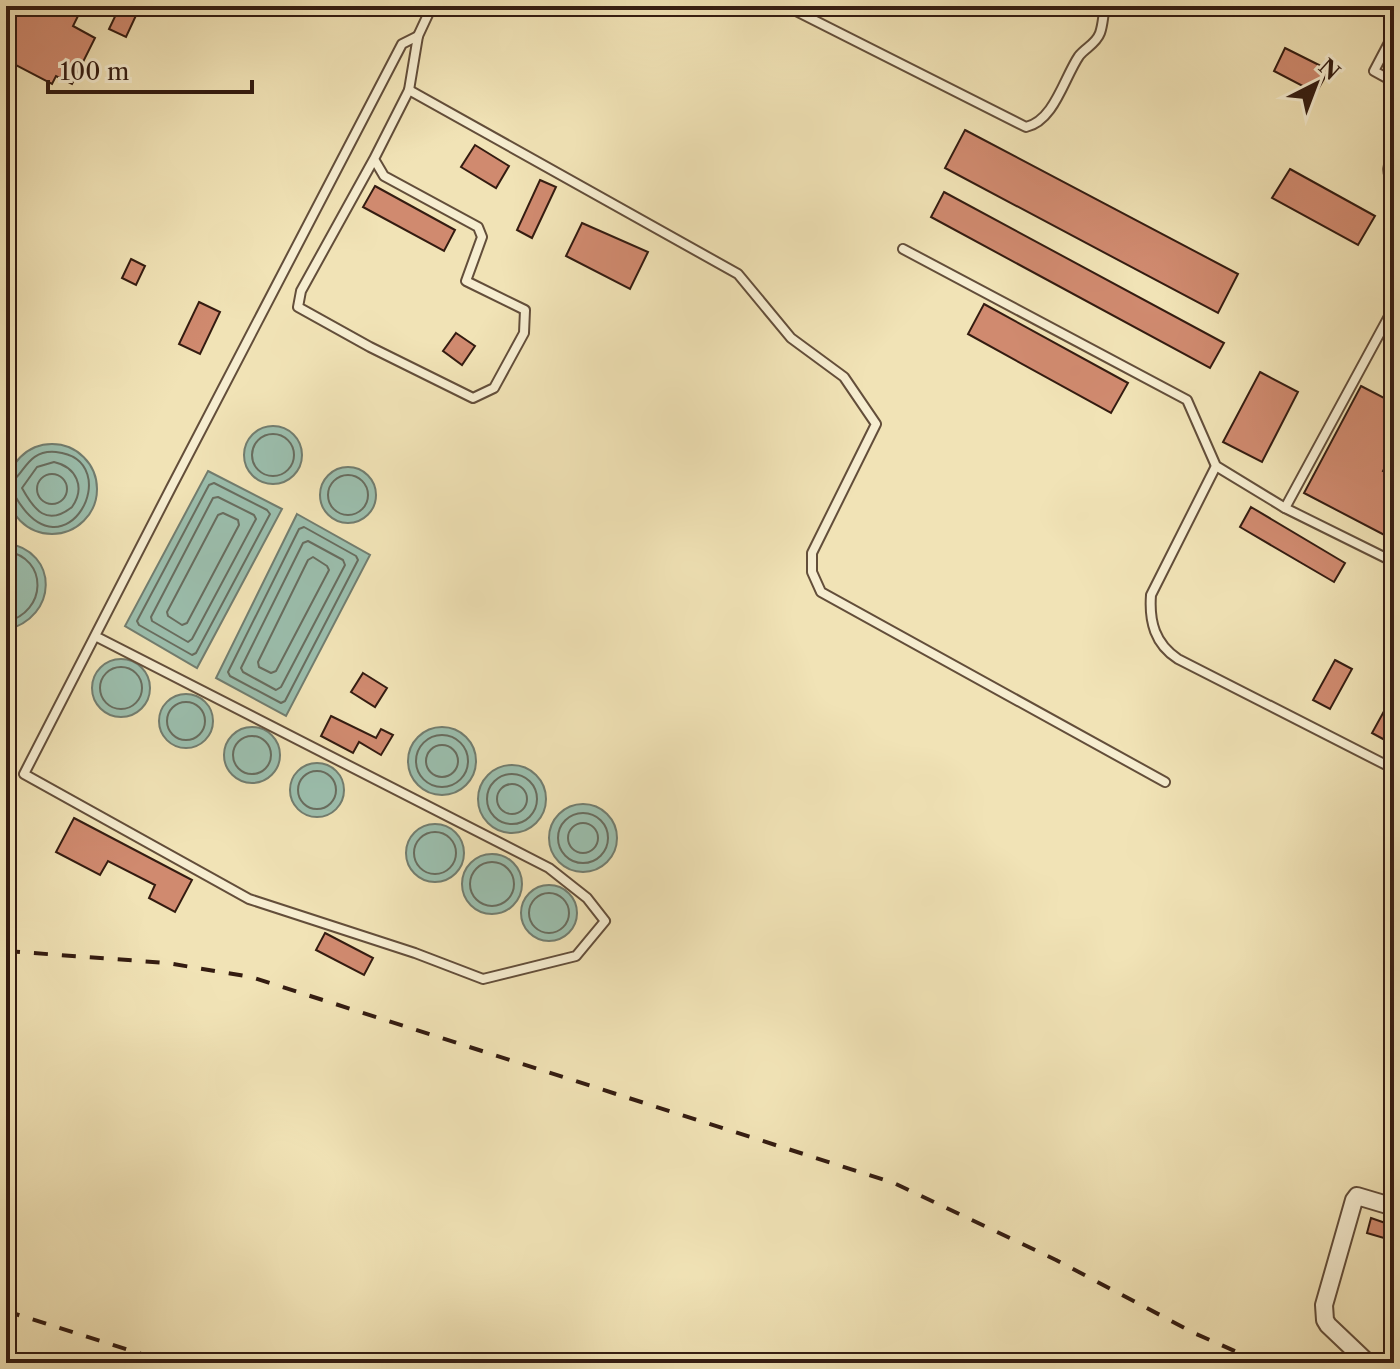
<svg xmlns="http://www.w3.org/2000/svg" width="1400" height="1369" font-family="'Libre Caslon Text',serif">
  <rect width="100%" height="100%" fill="#f1e3b6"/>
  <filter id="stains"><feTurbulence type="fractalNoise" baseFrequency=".0025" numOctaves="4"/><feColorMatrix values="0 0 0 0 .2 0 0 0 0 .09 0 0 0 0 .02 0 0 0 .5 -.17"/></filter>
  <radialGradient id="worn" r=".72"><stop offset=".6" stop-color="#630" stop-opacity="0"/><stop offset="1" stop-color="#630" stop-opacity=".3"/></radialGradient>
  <!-- water -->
  <g fill="#9bbead" stroke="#727d6f" stroke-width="2">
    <circle cx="273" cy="455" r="29"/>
    <circle cx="52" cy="489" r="45"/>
    <circle cx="348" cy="495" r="28"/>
    <polygon points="208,471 282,509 197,668 125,626"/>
    <polygon points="297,514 370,555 286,716 216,678"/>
    <path d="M6,543c54,8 52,75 0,87z"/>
    <circle cx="121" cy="688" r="29"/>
    <circle cx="186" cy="721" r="27"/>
    <circle cx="442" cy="761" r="34"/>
    <circle cx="252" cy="755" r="28"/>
    <circle cx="317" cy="790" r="27"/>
    <circle cx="512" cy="799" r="34"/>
    <circle cx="583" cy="838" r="34"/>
    <circle cx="435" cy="853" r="29"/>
    <circle cx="492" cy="884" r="30"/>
    <circle cx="549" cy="913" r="28"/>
  </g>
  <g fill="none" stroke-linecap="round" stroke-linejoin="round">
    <!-- shore -->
    <g stroke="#686d5f" stroke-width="2">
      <circle cx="273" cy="455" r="21"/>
      <path d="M54,462c22,5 32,25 18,45 -25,20 -38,3 -50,-19l15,-21z"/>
      <circle cx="52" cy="489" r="15"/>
      <circle cx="348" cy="495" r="20"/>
      <path d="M6,483c18,-2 18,-34 50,-31 73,8 9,131 -41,44l-9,-2"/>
      <polygon points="214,483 267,510 270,514 196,653 192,655 139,625 137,621 209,485"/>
      <polygon points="218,497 254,515 256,519 192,639 188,642 152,621 151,617 213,498"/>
      <polygon points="223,513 238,520 239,525 187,623 182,625 168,616 167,612 218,515"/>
      <polygon points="304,527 356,556 358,560 285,701 281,703 230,676 228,672 299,529"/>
      <polygon points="308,541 343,560 345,565 281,687 276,690 243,672 241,668 303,543"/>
      <path d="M6,551c43,7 41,61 0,71"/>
      <polygon points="313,557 327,566 329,570 276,671 271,673 259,667 258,662 308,560"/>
      <circle cx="121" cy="688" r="21"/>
      <circle cx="186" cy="721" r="19"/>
      <circle cx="442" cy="761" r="26"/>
      <circle cx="252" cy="755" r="19"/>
      <circle cx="442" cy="761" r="16"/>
      <circle cx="317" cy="790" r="19"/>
      <circle cx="512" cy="799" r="25"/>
      <circle cx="512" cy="799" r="15"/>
      <circle cx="583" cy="838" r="25"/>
      <circle cx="583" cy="838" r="15"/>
      <circle cx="435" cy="853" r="21"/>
      <circle cx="492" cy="884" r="22"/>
      <circle cx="549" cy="913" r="20"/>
    </g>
  </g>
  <!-- building -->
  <g fill="#d08a6f" stroke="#341c11" stroke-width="2">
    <polygon points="20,6 59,6 78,16 73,26 95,38 72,84 56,76 52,84 6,60 6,32"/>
    <polygon points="120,6 139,9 126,37 109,29"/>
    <polygon points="1285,48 1329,70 1316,93 1274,71"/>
    <polygon points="965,130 1238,274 1218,313 945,168"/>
    <polygon points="475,145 509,166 496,188 461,167"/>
    <polygon points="1290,169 1375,216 1358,245 1272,198"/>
    <polygon points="540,180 556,187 532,238 517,230"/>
    <polygon points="375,186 455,230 444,251 363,207"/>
    <polygon points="944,192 1224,343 1210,368 931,217"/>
    <polygon points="582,223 648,252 630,289 566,256"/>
    <polygon points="131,259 145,266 136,285 122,278"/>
    <polygon points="199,302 220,312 200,354 179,344"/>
    <polygon points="984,304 1128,383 1111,413 968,334"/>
    <polygon points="456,333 475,346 462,365 443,351"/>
    <polygon points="1260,372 1298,392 1262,462 1223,442"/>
    <polygon points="1361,386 1394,403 1394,450 1383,471 1394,477 1394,540 1304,493"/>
    <polygon points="1251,507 1345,563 1334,582 1240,527"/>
    <polygon points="1335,660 1352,669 1330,709 1313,700"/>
    <polygon points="363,673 387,688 375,707 351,692"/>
    <polygon points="1394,693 1394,745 1372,733"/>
    <polygon points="331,716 376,738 381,729 393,735 381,755 359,742 353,753 321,736"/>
    <polygon points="74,818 192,880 175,912 149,898 155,885 108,861 100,875 56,852"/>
    <polygon points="325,933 373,958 364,975 316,950"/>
    <polygon points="1371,1218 1394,1226 1394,1241 1367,1233"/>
  </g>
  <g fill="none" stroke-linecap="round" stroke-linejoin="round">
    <!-- service casing -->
    <g stroke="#634e3a" stroke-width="12">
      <g id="service">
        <path d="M786,6l240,121c28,-6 38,-49 53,-71 6,-8 17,-12 21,-23 3,-8 3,-18 5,-26"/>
        <polyline points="1394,33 1374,71 1394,82"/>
        <polyline points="409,90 738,274 791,338 844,377 876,424 812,553 812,572 821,592 1165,782"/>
        <path d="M1394,152c-6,13 -9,20 0,32"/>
        <polyline points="374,159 301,291 298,307 370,347 473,398 494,388 524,333 525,310 466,281 482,237 478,227 384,176 374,159 409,90 418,36 432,6"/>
        <polyline points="903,249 1187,400 1216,466 1285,508 1394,562"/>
        <path d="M1216,466l-65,129c-2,27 4,49 27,64l216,110"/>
        <polyline points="1285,508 1394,307"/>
        <path d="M95,636l454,232 38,30 18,23 -29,35 -93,23 -68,-26 -166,-54 -225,-125c125,-244 250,-487 378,-730l16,-8"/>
      </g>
    </g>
    <!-- minor casing -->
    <g stroke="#634e3a" stroke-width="20">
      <polyline id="minor" points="1368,1363 1328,1325 1325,1320 1324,1305 1354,1200 1357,1196 1394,1207"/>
    </g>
    <!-- service -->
    <use href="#service" stroke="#f6edd0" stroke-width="8"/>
    <!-- minor -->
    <use href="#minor" stroke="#f6edd0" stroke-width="16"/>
    <!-- rail -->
    <g stroke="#341c11" stroke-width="4" stroke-dasharray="14 14" stroke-linecap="butt">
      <polyline points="6,951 167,963 251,977 894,1183 1056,1260 1194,1333 1262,1363"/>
      <polyline points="6,1311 170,1363"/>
    </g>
  </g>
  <!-- margin -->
  <rect width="1400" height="1369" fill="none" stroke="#f1e3b6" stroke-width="32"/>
  <rect x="8" y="8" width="1384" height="1353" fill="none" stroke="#341c11" stroke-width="4"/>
  <rect x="16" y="16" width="1368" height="1337" fill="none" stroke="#341c11" stroke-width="2"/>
  <!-- north arrow -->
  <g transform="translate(1316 84) rotate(42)" stroke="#f6edd0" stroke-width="6" paint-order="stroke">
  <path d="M0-6L14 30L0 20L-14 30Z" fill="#341c11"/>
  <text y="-12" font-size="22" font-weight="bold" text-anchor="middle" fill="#341c11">N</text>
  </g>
  <!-- scale -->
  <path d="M48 80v12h204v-12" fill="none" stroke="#341c11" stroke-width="4"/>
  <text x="60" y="80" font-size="24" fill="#341c11" stroke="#f6edd0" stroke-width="6" paint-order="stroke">100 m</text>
  <rect width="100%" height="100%" filter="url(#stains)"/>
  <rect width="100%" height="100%" fill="url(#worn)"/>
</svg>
